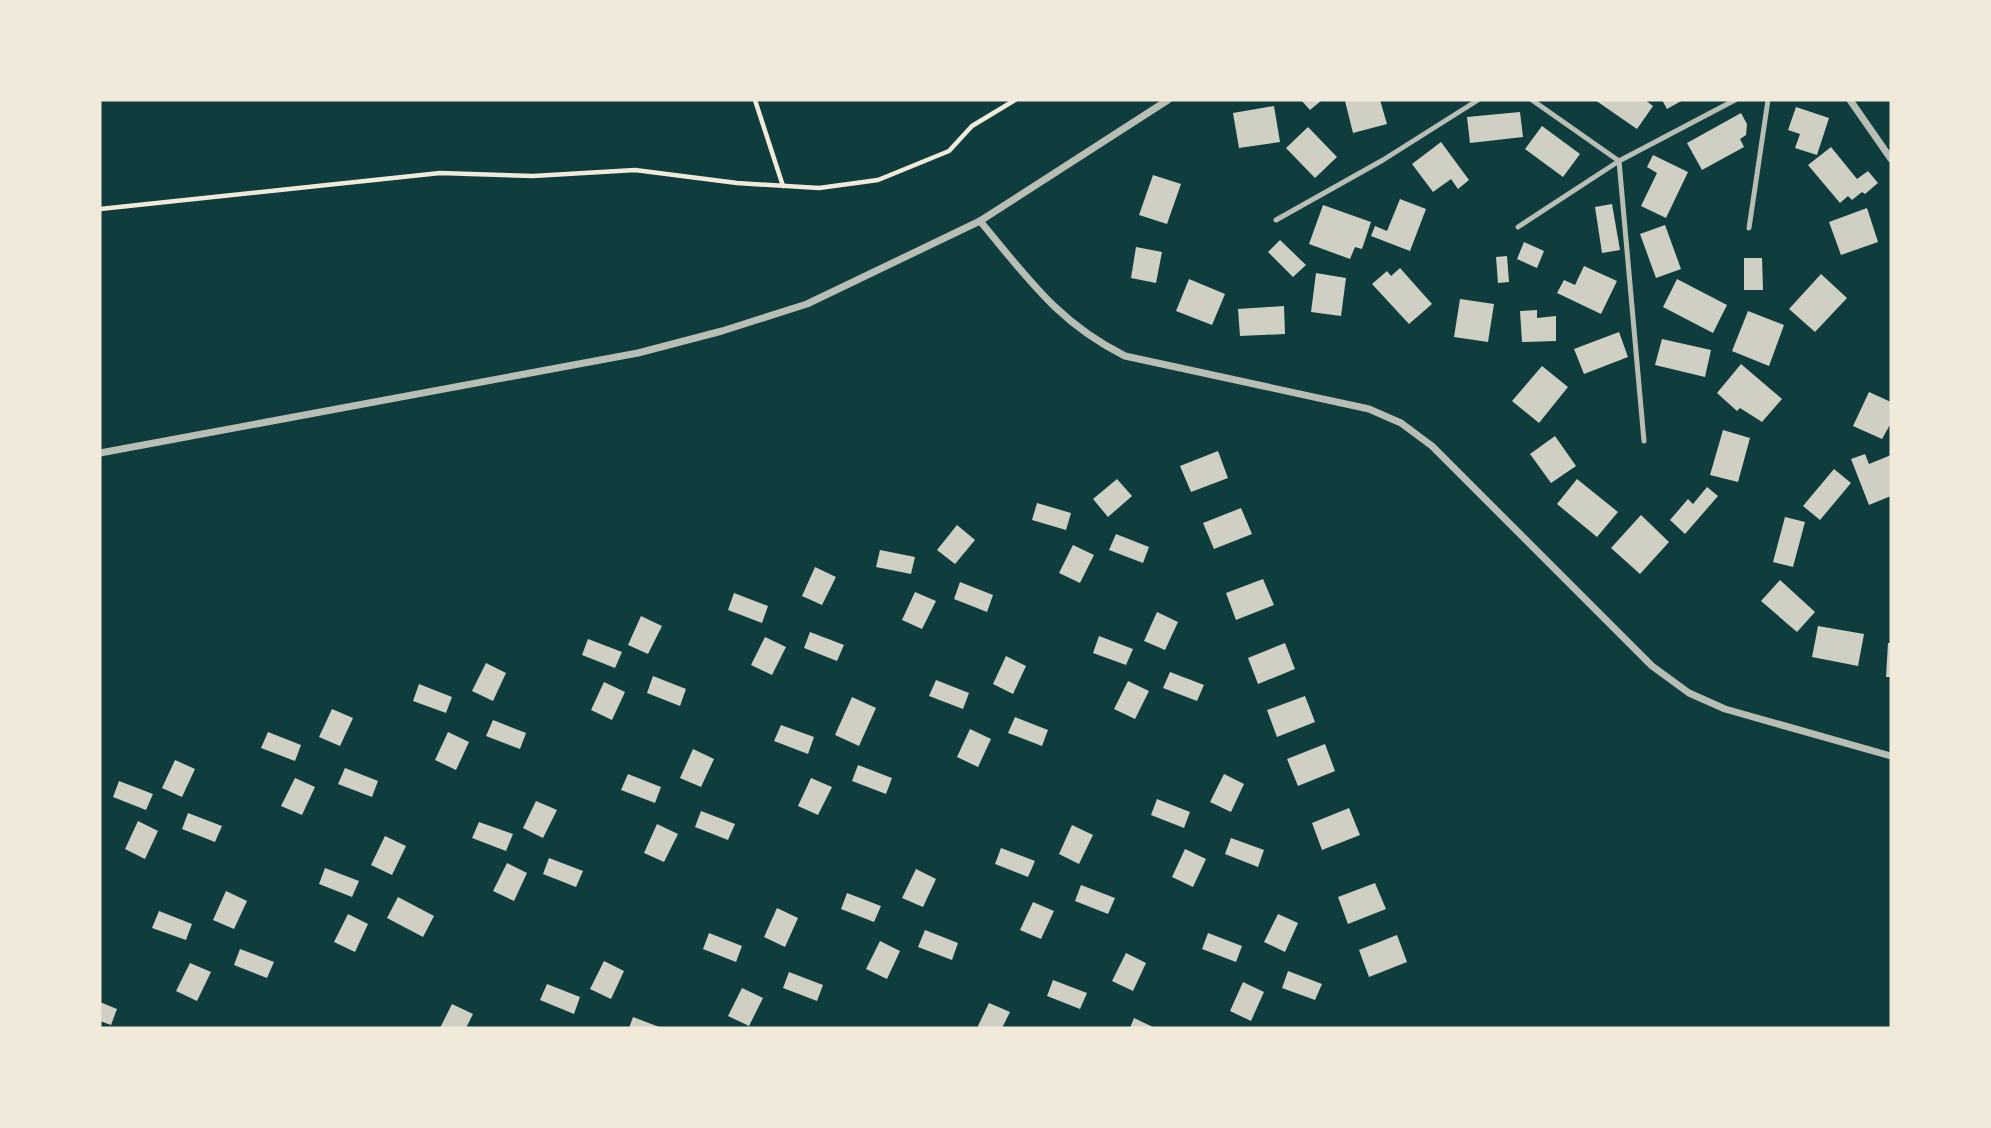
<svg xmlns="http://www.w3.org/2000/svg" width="1991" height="1128" font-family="'IBM Plex Sans',sans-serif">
  <rect width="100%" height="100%" fill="#0f3d3e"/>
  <!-- building -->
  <g fill="#cfcfc3">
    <polygon points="1301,100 1322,100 1310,110"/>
    <polygon points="1380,100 1387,124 1353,133 1345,101"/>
    <polygon points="1595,100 1645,100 1653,106 1637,129"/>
    <polygon points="1662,100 1683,100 1667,109"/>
    <polygon points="1274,106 1280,142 1239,148 1233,113"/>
    <polygon points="1796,107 1829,118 1817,155 1795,148 1800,134 1788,130"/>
    <polygon points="1520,112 1523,137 1470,143 1467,117"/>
    <polygon points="1741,113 1747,124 1746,135 1740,139 1744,147 1702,170 1687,143"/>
    <polygon points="1542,126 1580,154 1563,177 1525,149"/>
    <polygon points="1308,127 1337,157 1315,178 1286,148"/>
    <polygon points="1441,142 1469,180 1458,189 1451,179 1433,192 1412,164"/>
    <polygon points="1831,147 1857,179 1868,171 1878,183 1865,194 1862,192 1852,200 1848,196 1840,203 1808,165"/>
    <polygon points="1653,155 1688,172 1666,218 1641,206 1657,173 1647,167"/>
    <polygon points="1153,175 1181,184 1167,224 1139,215"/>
    <polygon points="1400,199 1426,209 1410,251 1371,236 1375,226 1387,231"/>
    <polygon points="1612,204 1620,250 1602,253 1595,207"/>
    <polygon points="1323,205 1371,222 1362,249 1355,247 1350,259 1309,244"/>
    <polygon points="1867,208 1878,242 1841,255 1829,222"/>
    <polygon points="1665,225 1681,269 1656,278 1640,234"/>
    <polygon points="1280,240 1306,265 1293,277 1268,252"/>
    <polygon points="1524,242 1544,251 1537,268 1517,259"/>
    <polygon points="1136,247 1162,252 1156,283 1131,278"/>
    <polygon points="1507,256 1509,282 1498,283 1496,257"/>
    <polygon points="1744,258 1762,258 1763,290 1744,290"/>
    <polygon points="1584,266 1617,281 1601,314 1557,293 1564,280 1575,285"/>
    <polygon points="1400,268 1432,304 1409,324 1372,284 1387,271 1391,276"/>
    <polygon points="1316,273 1346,278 1341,316 1311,312"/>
    <polygon points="1821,274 1847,298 1815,332 1789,309"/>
    <polygon points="1189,279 1225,294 1212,325 1176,311"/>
    <polygon points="1677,279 1727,305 1713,333 1663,307"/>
    <polygon points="1460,299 1494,304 1488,342 1454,337"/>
    <polygon points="1284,306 1285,334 1240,336 1238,309"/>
    <polygon points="1537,310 1537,318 1556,316 1556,341 1522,342 1520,311"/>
    <polygon points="1748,311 1784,325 1769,366 1732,351"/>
    <polygon points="1619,332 1628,357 1584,374 1574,349"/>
    <polygon points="1662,339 1711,350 1705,377 1655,365"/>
    <polygon points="1741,364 1782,399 1762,422 1740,408 1737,411 1717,393"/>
    <polygon points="1542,366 1568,387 1539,423 1512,401"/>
    <polygon points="1869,392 1891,402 1891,423 1882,439 1853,426"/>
    <polygon points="1723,430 1750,438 1738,482 1710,475"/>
    <polygon points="1555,436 1576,466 1551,483 1530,454"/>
    <polygon points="1218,451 1228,478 1191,492 1180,466"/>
    <polygon points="1865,454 1869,464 1891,455 1891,496 1869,505 1851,459"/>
    <polygon points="1834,469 1851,483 1820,520 1803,506"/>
    <polygon points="1117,479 1132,496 1108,517 1093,499"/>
    <polygon points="1577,479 1618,512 1597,537 1557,504"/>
    <polygon points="1707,487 1718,496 1685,534 1670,520 1688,499 1693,504"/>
    <polygon points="1037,503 1071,513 1066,530 1032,520"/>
    <polygon points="1241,508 1252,534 1214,549 1203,523"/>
    <polygon points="1641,515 1669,542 1640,574 1611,548"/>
    <polygon points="1785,517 1805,522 1793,567 1773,562"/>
    <polygon points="957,525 975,540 955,564 937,550"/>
    <polygon points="1116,534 1149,547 1143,563 1109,550"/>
    <polygon points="1073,545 1094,555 1080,583 1059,573"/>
    <polygon points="880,550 915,557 911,574 876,567"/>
    <polygon points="815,567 836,577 822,605 802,596"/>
    <polygon points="1263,579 1274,605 1236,620 1226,593"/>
    <polygon points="1780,580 1815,612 1797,632 1761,601"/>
    <polygon points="960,582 993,595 987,612 954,599"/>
    <polygon points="915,592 936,601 922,629 902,620"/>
    <polygon points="734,593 768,606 762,623 728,610"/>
    <polygon points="1157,612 1178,622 1165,650 1144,641"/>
    <polygon points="641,616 662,626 648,654 628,645"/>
    <polygon points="1818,626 1864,634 1858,666 1812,657"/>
    <polygon points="810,632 844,645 837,661 804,648"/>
    <polygon points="1099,636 1133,649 1126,665 1093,653"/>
    <polygon points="765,637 786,647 772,675 751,665"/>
    <polygon points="588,639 622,652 615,668 582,655"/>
    <polygon points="1285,643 1295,669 1258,684 1248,658"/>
    <polygon points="1888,643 1891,643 1891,677 1886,677"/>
    <polygon points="1006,656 1026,666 1013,694 993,684"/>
    <polygon points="486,663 506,673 493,701 472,691"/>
    <polygon points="1170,672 1204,685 1197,701 1163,688"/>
    <polygon points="653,676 686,689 680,706 647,693"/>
    <polygon points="936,680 969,693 963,709 929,696"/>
    <polygon points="1128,681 1149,691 1135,719 1114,709"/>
    <polygon points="604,682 625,692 612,720 591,710"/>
    <polygon points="419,684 452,697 446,713 413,701"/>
    <polygon points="1305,696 1315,722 1277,737 1267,710"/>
    <polygon points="852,697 876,708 859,746 835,735"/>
    <polygon points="332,709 353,718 340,746 319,737"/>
    <polygon points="1015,717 1048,730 1042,746 1008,733"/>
    <polygon points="493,720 526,733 520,749 486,736"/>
    <polygon points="781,725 814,737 808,754 774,741"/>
    <polygon points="970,729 991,739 978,767 957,757"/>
    <polygon points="268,732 301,745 295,761 261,748"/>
    <polygon points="448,732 469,742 456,770 435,760"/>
    <polygon points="1325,744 1335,771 1298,786 1287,759"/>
    <polygon points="693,749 714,759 701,787 680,778"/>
    <polygon points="175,760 195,769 182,797 162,788"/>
    <polygon points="858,765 892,778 886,794 852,781"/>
    <polygon points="345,768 378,781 372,797 338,784"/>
    <polygon points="628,774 661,787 655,803 621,790"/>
    <polygon points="1224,774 1244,784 1231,812 1210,802"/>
    <polygon points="295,778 315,787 302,815 281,806"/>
    <polygon points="811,778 832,787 818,815 798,806"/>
    <polygon points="119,781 153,794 146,810 113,797"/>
    <polygon points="1157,799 1190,812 1184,828 1151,815"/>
    <polygon points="536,801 557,810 543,838 523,828"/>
    <polygon points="1349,808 1360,835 1322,850 1312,823"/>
    <polygon points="701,811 735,824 728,840 695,827"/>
    <polygon points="188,813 222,826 215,842 182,829"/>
    <polygon points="138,821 158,831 145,859 125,849"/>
    <polygon points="479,822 513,834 506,851 472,838"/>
    <polygon points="657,824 678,834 664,862 644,853"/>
    <polygon points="1072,825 1093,835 1079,864 1059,854"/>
    <polygon points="385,836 406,846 392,875 371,865"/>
    <polygon points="1231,838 1264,850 1258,867 1225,854"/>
    <polygon points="1001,848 1035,861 1028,877 995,864"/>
    <polygon points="1185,849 1206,859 1193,887 1172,877"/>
    <polygon points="549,858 583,871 576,887 543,874"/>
    <polygon points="507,863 527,873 514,901 493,891"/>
    <polygon points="325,868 359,881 352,897 319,884"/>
    <polygon points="916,869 936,879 923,907 902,898"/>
    <polygon points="1375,883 1386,909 1348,924 1338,897"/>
    <polygon points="1081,885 1115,898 1108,914 1075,901"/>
    <polygon points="226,891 247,901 234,929 213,920"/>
    <polygon points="847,893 881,906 874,922 841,909"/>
    <polygon points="398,897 434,916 423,937 387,918"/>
    <polygon points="1033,902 1054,911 1041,939 1020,930"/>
    <polygon points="777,908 798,918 785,947 764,937"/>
    <polygon points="159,911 192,924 186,940 152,928"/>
    <polygon points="348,914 368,924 355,952 334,942"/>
    <polygon points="1278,914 1298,923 1285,952 1264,942"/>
    <polygon points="925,930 958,943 952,960 918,947"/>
    <polygon points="709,933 742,946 736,962 703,949"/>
    <polygon points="1208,933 1242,946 1236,962 1202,949"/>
    <polygon points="1397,935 1407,962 1369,977 1359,950"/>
    <polygon points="880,941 900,951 887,979 866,969"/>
    <polygon points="240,949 274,962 267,978 234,965"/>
    <polygon points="1126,953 1146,963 1133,991 1112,981"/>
    <polygon points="604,961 624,971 611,999 590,989"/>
    <polygon points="190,963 211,972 197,1001 176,991"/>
    <polygon points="1288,971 1322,984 1315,1000 1282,988"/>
    <polygon points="789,972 823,985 817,1001 783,988"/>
    <polygon points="1053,980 1087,993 1080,1009 1047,996"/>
    <polygon points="1243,982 1264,992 1251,1021 1230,1011"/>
    <polygon points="547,984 580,997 574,1014 540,1000"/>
    <polygon points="742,988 763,998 749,1026 728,1016"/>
    <polygon points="100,1002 117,1009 111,1025 100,1021"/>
    <polygon points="989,1003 1010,1012 1002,1028 977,1028"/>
    <polygon points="452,1004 473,1014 466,1028 440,1028"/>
    <polygon points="633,1017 662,1028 629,1028"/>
    <polygon points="1134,1018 1155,1028 1130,1028"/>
  </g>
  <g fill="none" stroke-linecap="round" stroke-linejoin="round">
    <!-- path -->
    <g stroke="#f1e9da" stroke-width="4.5">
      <polyline points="755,100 783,186"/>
      <polyline points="100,209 440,173 533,176 635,170 737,183 819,188 878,180 949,151 972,126 1015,100"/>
    </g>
    <!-- service -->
    <g stroke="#b8beb3" stroke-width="5">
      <polyline points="1532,100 1619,161 1644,441"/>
      <polyline points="1276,220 1383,160 1478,100"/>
      <polyline points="1518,227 1619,161 1735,100"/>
      <polyline points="1749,228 1768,100"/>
    </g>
    <!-- minor -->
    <g stroke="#b8beb3" stroke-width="7">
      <polyline points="1850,100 1891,159"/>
      <path d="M980,221c47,56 77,101 145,135l244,53 32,14 31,23 220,220 37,27 36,16 166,47"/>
      <polyline points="100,453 638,353 722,331 807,304 980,221 1168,100"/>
    </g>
  </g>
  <!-- border -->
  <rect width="1991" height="1128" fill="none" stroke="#f1e9da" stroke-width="203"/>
</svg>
